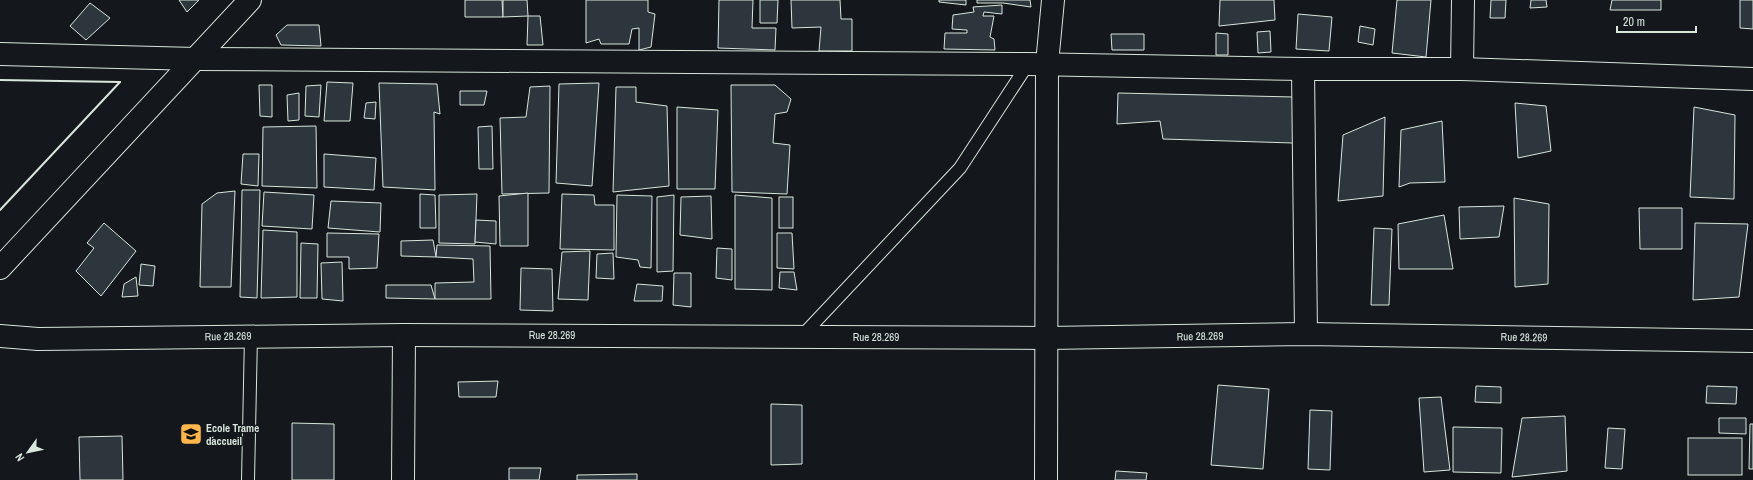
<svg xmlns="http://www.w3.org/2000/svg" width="1753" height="480" font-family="'Archivo Narrow',sans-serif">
  <rect width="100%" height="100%" fill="#14181c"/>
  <!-- building -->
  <g fill="#2c363c" stroke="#d8e6dc">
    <polygon points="179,0 199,0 187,12"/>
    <polygon points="465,0 502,0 503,17 465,17"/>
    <polygon points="503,0 527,0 528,16 503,17"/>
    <polygon points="586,0 648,0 648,12 655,14 651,47 639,50 639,28 632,29 629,44 601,44 599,39 586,43"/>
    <polygon points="719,0 753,0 752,28 776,28 775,50 718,48"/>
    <polygon points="760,0 778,0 777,23 760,23"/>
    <polygon points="791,0 840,0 841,19 852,19 852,51 819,51 821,27 792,28"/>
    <polygon points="939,0 966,0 966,5 939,2"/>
    <polygon points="977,0 1030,0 1031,7 1003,3 977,3"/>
    <polygon points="1220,0 1274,0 1275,20 1219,26"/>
    <polygon points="1397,0 1431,0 1426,57 1392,53"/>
    <polygon points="1491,0 1506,0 1505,18 1490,18"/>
    <polygon points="1531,0 1546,0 1547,7 1530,8"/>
    <polygon points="1612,0 1661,0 1661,10 1610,10"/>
    <polygon points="1740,0 1753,0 1753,29 1740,28"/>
    <polygon points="90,3 110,18 86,40 70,26"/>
    <polygon points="1002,5 1002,14 984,12 983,16 994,16 990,37 994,39 995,50 944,49 945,33 967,33 967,30 952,29 953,15 974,12 973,7"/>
    <polygon points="1298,14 1332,17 1329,51 1296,49"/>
    <polygon points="528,16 540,16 543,45 527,45"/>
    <polygon points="287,25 319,25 321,46 281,45 276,35"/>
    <polygon points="1360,26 1375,29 1373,45 1358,42"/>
    <polygon points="1270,31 1271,52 1258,53 1257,32"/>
    <polygon points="1216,33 1228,34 1228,55 1216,55"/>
    <polygon points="1111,34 1144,34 1144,50 1112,50"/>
    <polygon points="327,82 353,83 350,121 324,121"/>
    <polygon points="379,83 437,84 440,114 434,112 435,190 383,187"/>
    <polygon points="599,83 592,186 556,183 559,84"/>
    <polygon points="259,85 272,85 272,117 260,116"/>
    <polygon points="321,85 319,117 305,116 306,86"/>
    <polygon points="731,85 775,85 791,99 787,112 775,114 773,143 790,145 787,194 732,192"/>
    <polygon points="550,86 549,193 502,194 500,118 526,117 530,87"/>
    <polygon points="616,87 636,87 636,102 667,106 669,186 613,192"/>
    <polygon points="460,91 487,91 484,105 460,105"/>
    <polygon points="299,93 299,120 288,121 287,95"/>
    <polygon points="1118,93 1294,97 1293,143 1163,139 1160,121 1117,124"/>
    <polygon points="376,102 375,119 364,118 366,103"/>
    <polygon points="1515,103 1546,106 1551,151 1518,158"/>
    <polygon points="677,107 718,110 715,189 677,189"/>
    <polygon points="1694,107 1735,115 1734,199 1690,197"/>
    <polygon points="1385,117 1383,196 1338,201 1343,135"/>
    <polygon points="1442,121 1445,182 1410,183 1399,187 1401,130"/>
    <polygon points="316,126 317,188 262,186 263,127"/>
    <polygon points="492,126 493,169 479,169 478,127"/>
    <polygon points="243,154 259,154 258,186 241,184"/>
    <polygon points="324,154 376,158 374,190 324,187"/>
    <polygon points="242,190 260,190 257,298 240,297"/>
    <polygon points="235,191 231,287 200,287 202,204 217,193"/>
    <polygon points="264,192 314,195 312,229 262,226"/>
    <polygon points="528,193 528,246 500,246 499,196"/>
    <polygon points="420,194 435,195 436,228 420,228"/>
    <polygon points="477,194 475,244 439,243 439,195"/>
    <polygon points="562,194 594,195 595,205 614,205 614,250 560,249"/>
    <polygon points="617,195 652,196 651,268 640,267 638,260 616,257"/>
    <polygon points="674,195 673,271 657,272 657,197"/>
    <polygon points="735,195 772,198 772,290 735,289"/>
    <polygon points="711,196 712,239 680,235 681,197"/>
    <rect x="779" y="197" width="14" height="31"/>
    <polygon points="1514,198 1549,204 1548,284 1515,287"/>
    <polygon points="331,201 381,203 380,232 328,228"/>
    <polygon points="1504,206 1499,237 1460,239 1459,207"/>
    <polygon points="1639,208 1682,208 1682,249 1640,249"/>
    <polygon points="1444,215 1453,269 1399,269 1398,224"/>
    <polygon points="476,220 496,221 496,244 475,242"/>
    <polygon points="104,223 136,251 101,296 76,271 94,248 87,243"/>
    <polygon points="1695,223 1748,224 1739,297 1693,300"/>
    <polygon points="1374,228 1392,229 1389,305 1371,305"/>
    <polygon points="263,230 297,232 297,297 261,298"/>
    <polygon points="327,233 379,234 377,268 349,269 349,257 327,257"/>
    <polygon points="777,233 792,233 794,269 777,268"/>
    <polygon points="433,240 436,257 401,256 401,241"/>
    <polygon points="301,243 318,244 317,298 300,298"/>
    <polygon points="437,245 490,246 491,299 435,299 435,283 474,282 473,259 436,257"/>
    <polygon points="717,248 732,249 732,280 716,278"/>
    <polygon points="590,251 588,300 558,299 562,252"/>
    <polygon points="613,253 614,279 596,278 597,254"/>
    <polygon points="342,262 343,301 322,299 321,263"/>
    <polygon points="141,264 155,266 153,286 139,285"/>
    <polygon points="521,268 552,269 553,311 520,310"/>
    <polygon points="780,272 794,272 797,290 779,288"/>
    <polygon points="674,273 691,273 691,307 673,305"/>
    <polygon points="136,277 138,296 122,297 124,284"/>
    <polygon points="637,284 663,286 662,301 634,301"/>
    <polygon points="386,285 431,285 435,299 386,298"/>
    <polygon points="498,381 496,397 459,397 458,382"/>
    <polygon points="1218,385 1269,389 1263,469 1211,465"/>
    <polygon points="1476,386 1501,387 1501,403 1475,402"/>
    <polygon points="1707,386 1737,387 1736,404 1706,403"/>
    <polygon points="1441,397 1450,470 1424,472 1419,398"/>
    <polygon points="771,404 802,405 802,464 771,465"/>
    <polygon points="1310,410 1332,411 1330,470 1308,469"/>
    <polygon points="1565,416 1567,471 1512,477 1522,418"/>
    <polygon points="1719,418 1746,418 1746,434 1719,433"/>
    <polygon points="292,423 334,424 334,480 292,480"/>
    <polygon points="1750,424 1753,424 1753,469 1749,469"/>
    <polygon points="1453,427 1502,428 1501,473 1453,472"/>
    <polygon points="1608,428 1625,429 1622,469 1605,468"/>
    <polygon points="122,436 123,480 80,480 79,437"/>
    <rect x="1688" y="438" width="54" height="37"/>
    <polygon points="509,468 541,468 539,480 509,480"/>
    <polygon points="1116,471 1147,473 1146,480 1115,480"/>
    <polygon points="637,474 637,480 577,480 577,475"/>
  </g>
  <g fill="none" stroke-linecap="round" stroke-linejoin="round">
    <!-- lane casing -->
    <g stroke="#d8e6dc" stroke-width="14">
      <g id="lane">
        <polyline points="801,337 960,168 1028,64"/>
        <polyline points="248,480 251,335"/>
      </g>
    </g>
    <!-- street casing -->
    <g stroke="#d8e6dc" stroke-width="24">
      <g id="street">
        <polyline points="0,54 196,59 1028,64 1303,69 1462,69 1753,79"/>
        <polyline points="1303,69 1306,334"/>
        <polyline points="1462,69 1463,0"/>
        <polyline points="0,268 250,0"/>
        <polyline points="0,336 38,339 404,335 1047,338 1306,334 1753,341"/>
        <polyline points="403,480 404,335"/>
        <polyline points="1046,480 1047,64 1053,0"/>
      </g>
    </g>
    <!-- lane -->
    <use href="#lane" stroke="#14181c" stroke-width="12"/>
    <!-- street -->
    <use href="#street" stroke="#14181c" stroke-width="22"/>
    <!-- wall -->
    <g stroke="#d8e6dc" stroke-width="2">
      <polyline points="0,80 120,82"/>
      <polyline points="0,210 120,82"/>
    </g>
  </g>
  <!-- icons -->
  <defs>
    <g id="school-square" transform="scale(1.15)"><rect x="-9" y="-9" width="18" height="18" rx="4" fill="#ffb74d" stroke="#14181c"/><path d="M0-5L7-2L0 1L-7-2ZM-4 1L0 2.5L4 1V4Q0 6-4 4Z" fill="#111"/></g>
  </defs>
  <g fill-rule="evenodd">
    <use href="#school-square" x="191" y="434"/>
  </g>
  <g text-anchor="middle" stroke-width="3" stroke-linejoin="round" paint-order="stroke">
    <!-- street labels -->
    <g font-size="11" fill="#d8e6dc" stroke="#14181c">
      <text x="552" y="339">Rue 28.269</text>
      <text transform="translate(228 336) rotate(-1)" y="4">Rue 28.269</text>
      <text transform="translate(1200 336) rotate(-1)" y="4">Rue 28.269</text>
      <text x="876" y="341">Rue 28.269</text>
      <text transform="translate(1524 337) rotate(1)" y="4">Rue 28.269</text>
    </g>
    <!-- poi labels -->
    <g font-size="11" font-weight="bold" fill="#d8e6dc" stroke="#14181c" text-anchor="start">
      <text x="206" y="432">Ecole Trame<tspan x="206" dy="13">d´accueil</tspan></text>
    </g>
  </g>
  <!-- north arrow -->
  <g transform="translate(28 452) rotate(237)" stroke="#14181c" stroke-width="3" paint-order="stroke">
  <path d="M0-3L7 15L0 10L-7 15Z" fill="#d8e6dc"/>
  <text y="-6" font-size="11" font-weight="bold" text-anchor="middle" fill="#d8e6dc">N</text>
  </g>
  <!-- scale -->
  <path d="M1617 26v6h79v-6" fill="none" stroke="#d8e6dc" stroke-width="2"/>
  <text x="1623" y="26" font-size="12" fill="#d8e6dc" stroke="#14181c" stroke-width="3" paint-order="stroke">20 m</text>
</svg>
